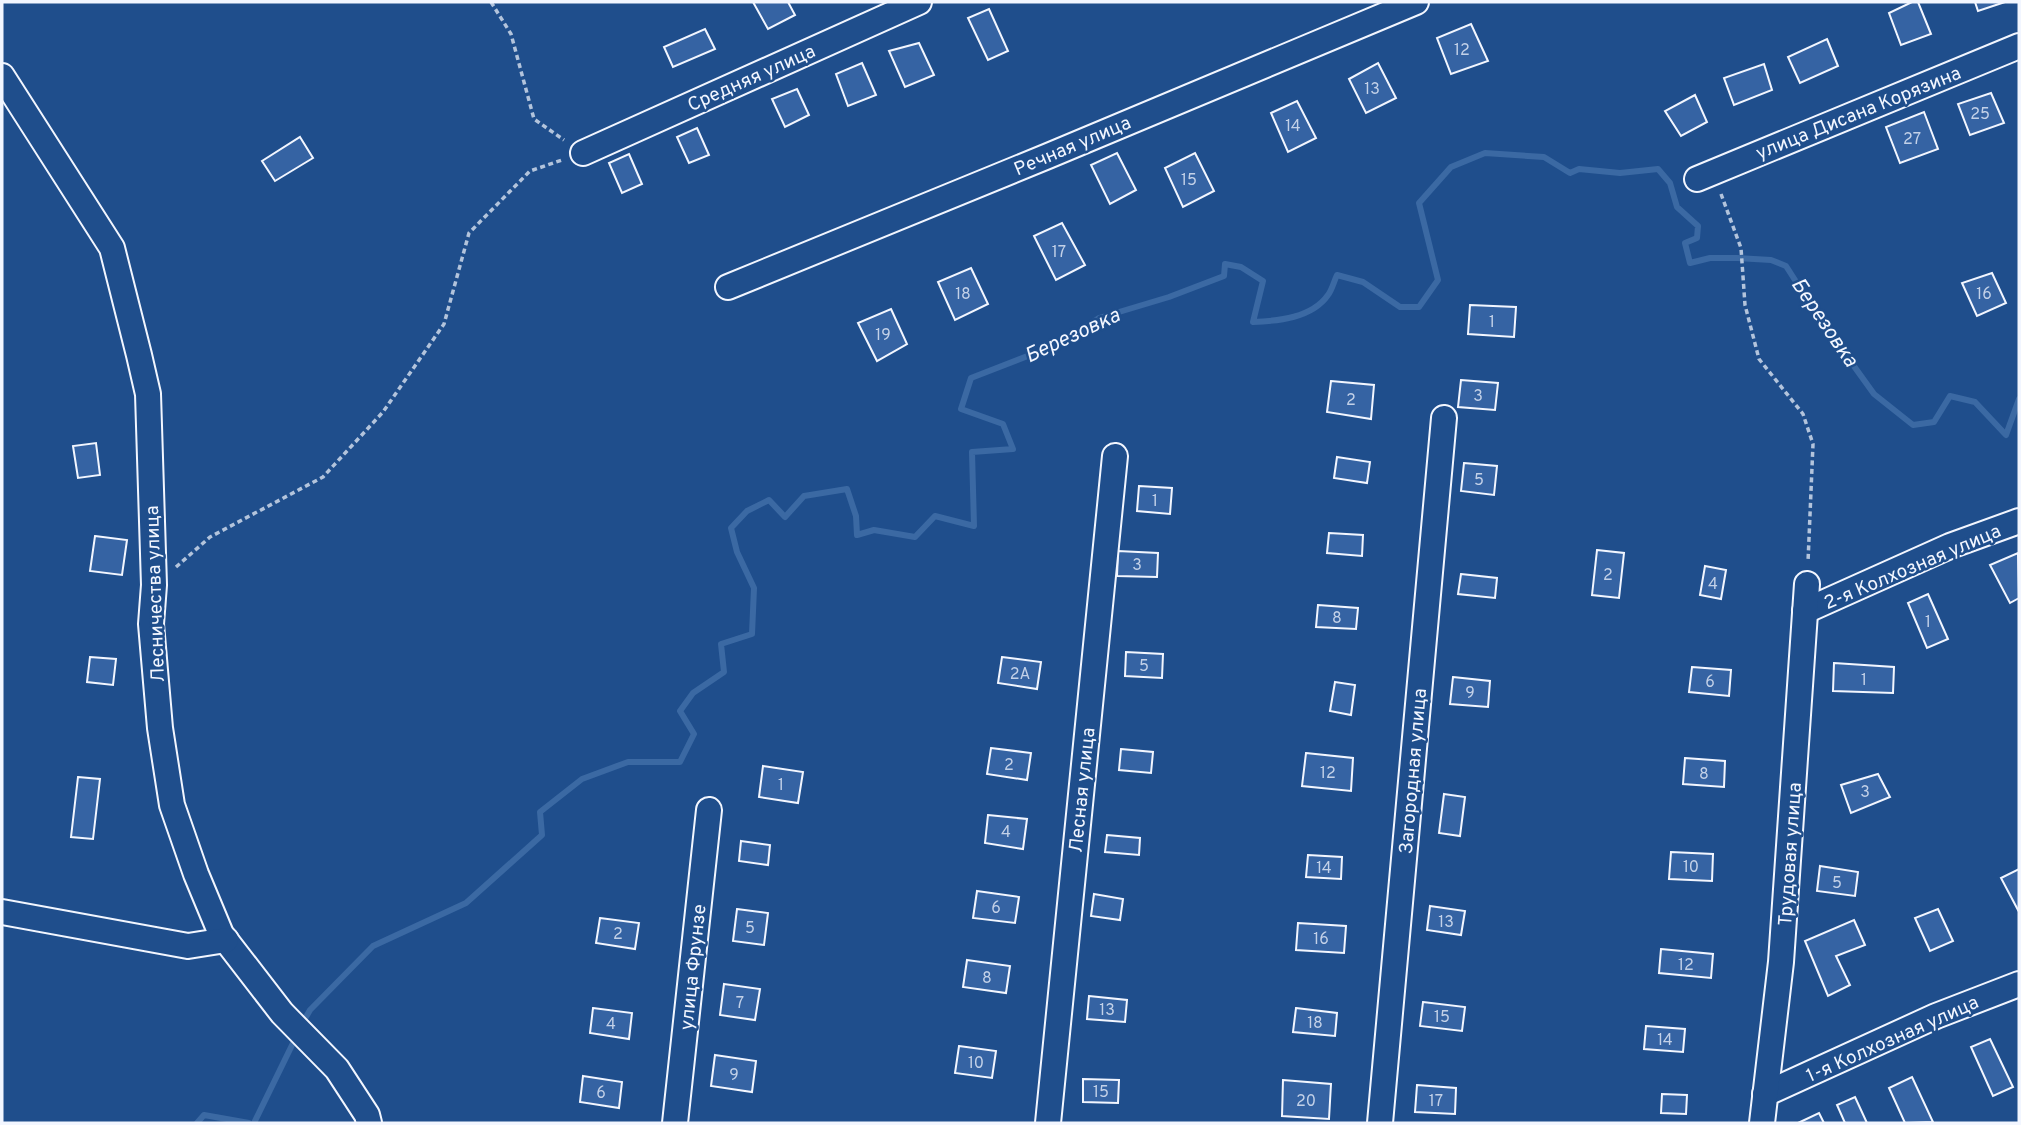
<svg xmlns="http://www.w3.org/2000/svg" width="2021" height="1125" font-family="Overpass,sans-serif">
  <rect width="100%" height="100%" fill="#1f4e8c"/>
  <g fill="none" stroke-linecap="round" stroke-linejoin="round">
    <!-- stream -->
    <g stroke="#3b69a3" stroke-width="6">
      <path d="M302,1024l8,-14 63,-64 93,-43 76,-68 -2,-23 42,-33 46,-17h52l14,-28 -14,-23 13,-18 31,-21 -3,-28 31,-10 2,-46 -17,-36 -6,-24 16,-17 22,-11 16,17 19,-21 43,-7 9,27 1,19 17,-5 41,7 20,-21 39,10 -2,-74 41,-3 -10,-25 -42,-15 10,-31 93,-36 35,-24 70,-21 55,-21 1,-12 16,3 22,14 -10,41c25,-1 59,-4 75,-27 4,-5 6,-14 9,-20l26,7 37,25h19l19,-27 -19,-77 32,-36 34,-14 59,4 26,16 9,-4 41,4 38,-4 12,14 7,24 21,19 -1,12 -12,5 5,20 20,-5h27l34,2 15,6 34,53 54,75 39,31 21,-3 16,-26 25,6 31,33 13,-36"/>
      <polyline points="197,1123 204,1115 249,1123"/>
      <polyline points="254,1123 296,1037"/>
    </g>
  </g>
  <!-- building -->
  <g fill="#3563a3" stroke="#f2f6ff" stroke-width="2">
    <polygon points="753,2 788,2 795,15 768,29"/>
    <polygon points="1912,2 1918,2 1931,34 1901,45 1889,13"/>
    <polygon points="1975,2 2005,2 1978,11"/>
    <polygon points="989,9 1008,51 988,60 968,18"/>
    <polygon points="1471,24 1488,61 1451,74 1437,38"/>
    <polygon points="705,29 715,49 673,67 664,47"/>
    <polygon points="1827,39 1838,66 1800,83 1788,57"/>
    <polygon points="919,43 934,75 905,87 889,51"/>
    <polygon points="862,63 876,95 848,106 836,74"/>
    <polygon points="1378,63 1396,98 1366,113 1349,79"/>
    <polygon points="1764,64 1772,90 1734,105 1724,78"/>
    <polygon points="797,89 809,115 785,127 772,99"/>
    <polygon points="1991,93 2004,123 1970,135 1958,104"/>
    <polygon points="1695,95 1707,122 1681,136 1665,111"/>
    <polygon points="1297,101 1316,138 1288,152 1271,113"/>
    <polygon points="1924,112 1938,149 1900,163 1886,127"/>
    <polygon points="697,128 709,155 689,163 677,137"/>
    <polygon points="300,137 313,158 275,181 262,161"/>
    <polygon points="1117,153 1136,190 1110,204 1091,165"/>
    <polygon points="1195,153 1214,191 1183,207 1165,168"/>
    <polygon points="629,154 642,184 622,193 609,163"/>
    <polygon points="1062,223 1085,265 1056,280 1034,236"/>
    <polygon points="971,268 988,304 955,320 938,282"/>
    <polygon points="1992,273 2006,303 1977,316 1962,283"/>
    <polygon points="1470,305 1516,307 1514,337 1468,334"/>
    <polygon points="891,309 907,344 877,361 858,323"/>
    <polygon points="1461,380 1498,383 1495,410 1458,407"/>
    <polygon points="1331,381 1374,385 1371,419 1327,412"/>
    <polygon points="96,443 100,475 78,478 73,446"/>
    <polygon points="1337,457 1370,462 1367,483 1334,478"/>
    <polygon points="1464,463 1497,466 1494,495 1461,491"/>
    <polygon points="1139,486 1172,488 1170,514 1137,511"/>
    <polygon points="1329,533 1363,535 1362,556 1327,553"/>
    <polygon points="95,536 127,540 122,575 90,571"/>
    <polygon points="1597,550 1624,553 1619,598 1592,595"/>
    <polygon points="1118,551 1158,553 1157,577 1117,576"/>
    <polygon points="2018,553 2019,598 2010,603 1990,565"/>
    <polygon points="1705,566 1726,570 1721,599 1700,595"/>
    <polygon points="1461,574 1497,578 1495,598 1458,594"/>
    <polygon points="1928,594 1948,639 1927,648 1908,603"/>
    <polygon points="1318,605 1358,608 1356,629 1316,627"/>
    <polygon points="1126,652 1163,654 1162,678 1125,676"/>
    <polygon points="90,657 116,659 113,685 87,682"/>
    <polygon points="1002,657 1041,662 1037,689 998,683"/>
    <polygon points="1834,663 1894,667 1893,693 1833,691"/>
    <polygon points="1692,667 1731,670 1729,696 1689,692"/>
    <polygon points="1453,677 1490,681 1488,707 1450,704"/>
    <polygon points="1335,682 1355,685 1351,715 1330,711"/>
    <polygon points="991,748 1031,753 1027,780 987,774"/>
    <polygon points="1121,749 1153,752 1151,773 1119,770"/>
    <polygon points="1306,753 1353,758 1351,791 1302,786"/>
    <polygon points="1685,758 1725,761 1724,787 1683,784"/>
    <polygon points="763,766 803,772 798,803 759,797"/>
    <polygon points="1878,774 1890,797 1851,813 1841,785"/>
    <polygon points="78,777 100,779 93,839 71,837"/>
    <polygon points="1444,794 1465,797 1460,836 1439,833"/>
    <polygon points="988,815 1027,819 1023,849 985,843"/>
    <polygon points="1107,835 1140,838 1139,855 1105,852"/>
    <polygon points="741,841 770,845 768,865 739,861"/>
    <polygon points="1671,852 1713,854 1712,881 1669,879"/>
    <polygon points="1308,855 1342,857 1341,879 1306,877"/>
    <polygon points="1820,866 1858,872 1855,896 1817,891"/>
    <polygon points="2019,869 2019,909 2018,910 2001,878"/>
    <polygon points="977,891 1019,897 1015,923 973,918"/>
    <polygon points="1094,894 1123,899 1120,920 1091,916"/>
    <polygon points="1430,906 1465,911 1461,935 1427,930"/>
    <polygon points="737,909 768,913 764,945 733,941"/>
    <polygon points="1938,909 1953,941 1930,951 1915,918"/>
    <polygon points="600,918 639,923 635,949 596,943"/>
    <polygon points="1854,920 1865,945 1836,956 1850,985 1828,996 1805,941"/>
    <polygon points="1298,923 1346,926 1344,953 1296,950"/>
    <polygon points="1661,949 1713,954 1711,978 1659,973"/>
    <polygon points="967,960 1010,966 1006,993 963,987"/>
    <polygon points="724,984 760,989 755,1020 720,1015"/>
    <polygon points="1089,996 1127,1000 1125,1022 1087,1019"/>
    <polygon points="1423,1002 1465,1007 1462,1031 1420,1026"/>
    <polygon points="593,1008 632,1013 629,1039 590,1033"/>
    <polygon points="1296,1008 1337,1013 1335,1036 1293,1032"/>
    <polygon points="1646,1026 1685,1029 1683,1052 1644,1049"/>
    <polygon points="1990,1039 2013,1087 1993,1096 1971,1047"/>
    <polygon points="959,1046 996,1051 992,1078 955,1073"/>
    <polygon points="715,1055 756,1061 752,1092 711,1086"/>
    <polygon points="583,1076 622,1082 619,1108 580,1102"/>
    <polygon points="1912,1077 1933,1122 1905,1123 1889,1088"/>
    <polygon points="1083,1079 1119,1080 1118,1103 1083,1102"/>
    <polygon points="1283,1080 1331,1084 1329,1119 1282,1116"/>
    <polygon points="1417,1085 1456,1088 1455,1114 1415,1112"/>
    <polygon points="1662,1094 1687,1095 1686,1114 1661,1113"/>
    <polygon points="1855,1097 1867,1123 1845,1123 1837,1105"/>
    <polygon points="1819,1113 1824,1123 1798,1123"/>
  </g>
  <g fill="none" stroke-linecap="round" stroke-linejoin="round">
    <!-- minor casing -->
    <g stroke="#f2f6ff" stroke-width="28">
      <g id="minor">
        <polyline points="2,76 112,248 139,355 148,394 154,585 151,624 160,728 172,805 196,874 221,934 282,1013 337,1069 367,1115 369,1123"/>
        <polyline points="583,153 919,2"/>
        <polyline points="1697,179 2019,46"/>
        <polyline points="728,287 1048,156 1416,2"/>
        <polyline points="1805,611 1950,546 2019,521"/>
        <polyline points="2,912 188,946 226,940"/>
        <polyline points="1765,1094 1936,1016 2019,984"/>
        <polyline points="675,1123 709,810"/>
        <polyline points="1048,1123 1115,456"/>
        <polyline points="1380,1123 1444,418"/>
        <polyline points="1762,1123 1781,962 1807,584"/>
      </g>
    </g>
    <!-- path -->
    <g stroke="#b3c4dc" stroke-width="3.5" stroke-dasharray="5 3.5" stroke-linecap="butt">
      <polyline points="491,2 511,34 534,119 564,140"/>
      <polyline points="1721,194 1741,248 1745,305 1759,359 1803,414 1813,444 1808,562"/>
      <polyline points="176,567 210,537 323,477 383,412 444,324 469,233 530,171 562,160"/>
    </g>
    <!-- minor -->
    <use href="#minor" stroke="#1f4e8c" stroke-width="24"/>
  </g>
  <g text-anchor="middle" stroke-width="5" stroke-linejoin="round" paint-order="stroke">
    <!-- number labels -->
    <g font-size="16" fill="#c3d1e8">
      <text x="1462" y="55">12</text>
      <text x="1372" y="94">13</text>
      <text x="1980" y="119">25</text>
      <text x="1293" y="131">14</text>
      <text x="1912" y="144">27</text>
      <text x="1189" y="185">15</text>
      <text x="1059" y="257">17</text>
      <text x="963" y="299">18</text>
      <text x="1984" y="299">16</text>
      <text x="1492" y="327">1</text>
      <text x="883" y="340">19</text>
      <text x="1478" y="401">3</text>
      <text x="1351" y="405">2</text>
      <text x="1479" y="485">5</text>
      <text x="1155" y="506">1</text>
      <text x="1137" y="570">3</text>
      <text x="1608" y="580">2</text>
      <text x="1713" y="589">4</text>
      <text x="1337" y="623">8</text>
      <text x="1928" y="627">1</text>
      <text x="1144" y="671">5</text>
      <text x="1020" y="679">2А</text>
      <text x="1864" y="685">1</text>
      <text x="1710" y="687">6</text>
      <text x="1470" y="698">9</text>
      <text x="1009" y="770">2</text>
      <text x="1328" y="778">12</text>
      <text x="1704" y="779">8</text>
      <text x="781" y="790">1</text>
      <text x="1865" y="797">3</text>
      <text x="1006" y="837">4</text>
      <text x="1691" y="872">10</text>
      <text x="1324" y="873">14</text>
      <text x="1837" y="888">5</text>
      <text x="996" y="913">6</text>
      <text x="1446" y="927">13</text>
      <text x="750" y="933">5</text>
      <text x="618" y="939">2</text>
      <text x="1321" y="944">16</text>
      <text x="1686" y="970">12</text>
      <text x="987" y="983">8</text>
      <text x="740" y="1008">7</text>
      <text x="1107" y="1015">13</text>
      <text x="1442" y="1022">15</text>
      <text x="1315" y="1028">18</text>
      <text x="611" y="1029">4</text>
      <text x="1665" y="1045">14</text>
      <text x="976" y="1068">10</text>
      <text x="734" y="1080">9</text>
      <text x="1101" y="1097">15</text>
      <text x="601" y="1098">6</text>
      <text x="1306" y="1106">20</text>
      <text x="1436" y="1106">17</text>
    </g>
    <!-- street labels -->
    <g font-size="19" fill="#f2f6ff" stroke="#1f4e8c">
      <text transform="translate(751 77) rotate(-24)" y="7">Средняя улица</text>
      <text transform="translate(1858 112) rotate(-22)" y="7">улица Дисана Корязина</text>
      <text transform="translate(1072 145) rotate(-23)" y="7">Речная улица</text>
      <text transform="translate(1912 566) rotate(-23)" y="7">2-я Колхозная улица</text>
      <text transform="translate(154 594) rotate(-92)" y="7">Лесничества улица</text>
      <text transform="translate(1412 771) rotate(-85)" y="7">Загородная улица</text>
      <text transform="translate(1081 790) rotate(-84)" y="7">Лесная улица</text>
      <text transform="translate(1789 854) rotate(-86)" y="7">Трудовая улица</text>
      <text transform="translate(692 967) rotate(-84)" y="7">улица Фрунзе</text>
      <text transform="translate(1892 1038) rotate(-24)" y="7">1-я Колхозная улица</text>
    </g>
    <!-- water labels -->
    <g font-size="21" font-style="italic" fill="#f2f6ff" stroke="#1f4e8c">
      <text transform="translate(1825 322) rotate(56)" y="7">Березовка</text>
      <text transform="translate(1072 335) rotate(-25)" y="7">Березовка</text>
    </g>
  </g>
  <!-- border -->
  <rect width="2021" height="1125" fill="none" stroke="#f2f6ff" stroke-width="7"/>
</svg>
